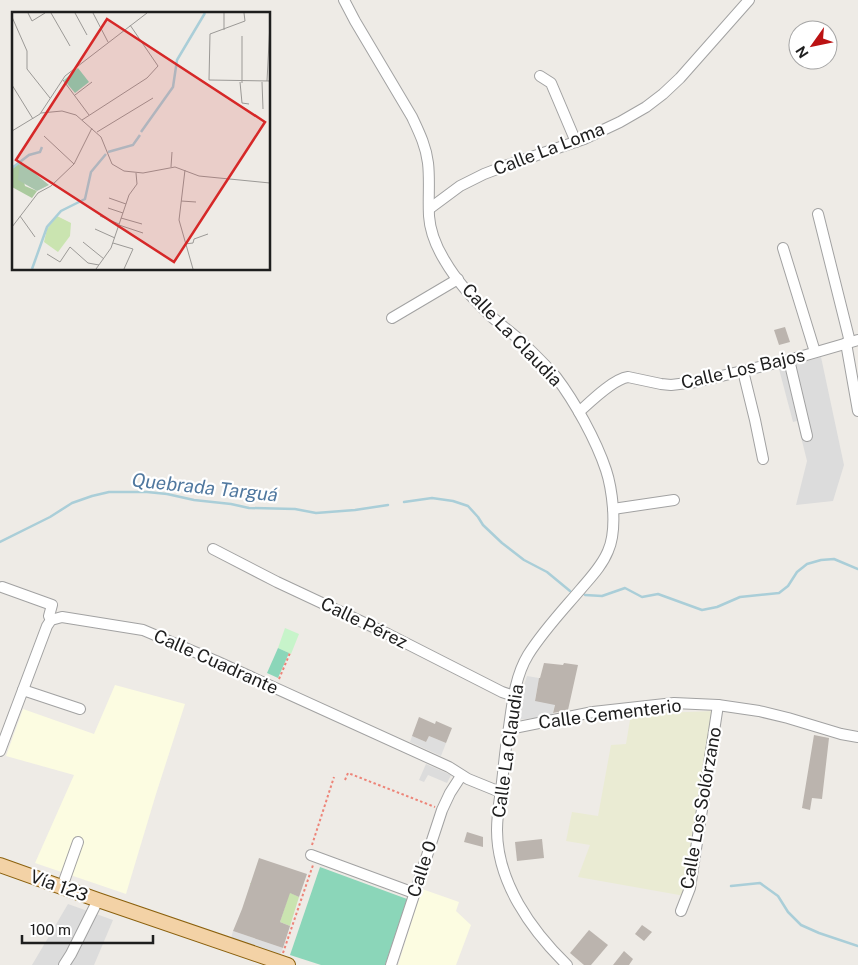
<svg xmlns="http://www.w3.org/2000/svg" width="858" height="965" font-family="'Public Sans',sans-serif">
  <rect width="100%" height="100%" fill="#eeebe6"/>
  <!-- residential -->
  <g fill="#dcdcdc">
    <polygon points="821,357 844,465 833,501 796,505 807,461 797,421 793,422 779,369"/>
    <polygon points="426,764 451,775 447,783 428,775 424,782 419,780"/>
    <polygon points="68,904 113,920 94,965 32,965"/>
  </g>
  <!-- education -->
  <g fill="#fcfce1">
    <polygon points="115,685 185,704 156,794 126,894 35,863 74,775 6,756 23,709 94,734"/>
    <polygon points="422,889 459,902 456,911 471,925 456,965 398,965"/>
  </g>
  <!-- farmland -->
  <polygon fill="#eaebd3" points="715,711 685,896 578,877 590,845 566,841 572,812 598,816 611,745 626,744 631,714"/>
  <!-- grass -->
  <polygon fill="#cae4b0" points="250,883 273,890 275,885 299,897 290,926 280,922 288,897 250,884"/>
  <!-- park -->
  <polygon fill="#c7f4ca" points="285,628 299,634 291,654 278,648"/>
  <!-- pitch -->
  <g fill="#8bd6b9">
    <polygon points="278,648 289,653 278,678 267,673"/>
    <polygon points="320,867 407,899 385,965 321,965 290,955"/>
  </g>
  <!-- parking -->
  <g fill="#dedede">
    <polygon points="527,676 539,678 535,700 555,704 552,716 517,720 523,688"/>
    <polygon points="412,736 426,742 429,736 446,743 441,756 410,742"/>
    <polygon points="233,931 283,948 280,955 231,938"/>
  </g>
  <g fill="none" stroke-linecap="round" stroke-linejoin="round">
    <!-- stream -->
    <g stroke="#aaced8" stroke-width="2.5">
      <polyline points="404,502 432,498 453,501 468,506 478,517 483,525 502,543 524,560 547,572 570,591"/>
      <polyline points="0,542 50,517 72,503 92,496 109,492 147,492 167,494 194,500 231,504 249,508 295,509 316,513 355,510 388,505"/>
      <polyline points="585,595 602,596 625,588 642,597 658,594 702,610 717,607 740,597 779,593 788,586 797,572 807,564 821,560 834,559 858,569"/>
      <polyline points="731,886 760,883 778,896 788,912 801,925 819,933 858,946"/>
    </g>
  </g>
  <!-- building -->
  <g fill="#bbb4ae">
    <polygon points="785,327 790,342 779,345 774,330"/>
    <polygon points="544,663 563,665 564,663 578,665 568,710 553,713 555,705 535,701 539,678 540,678"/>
    <polygon points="419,717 435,724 436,721 452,728 446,743 429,736 426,742 412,736"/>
    <polygon points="814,735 829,738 822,799 812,798 810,810 802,808"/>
    <polygon points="467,832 483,837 483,847 464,842"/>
    <polygon points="542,839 544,858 517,861 515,842"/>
    <polygon points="259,858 307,874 299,897 290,893 280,922 290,926 283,948 233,931 242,909"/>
    <polygon points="642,925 652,932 644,941 635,934"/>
    <polygon points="589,930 608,945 591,965 584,965 570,953"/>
    <polygon points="624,951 633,959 629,965 613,965"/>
  </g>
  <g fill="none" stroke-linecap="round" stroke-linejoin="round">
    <!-- minor casing -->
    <g stroke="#a2a2a2" stroke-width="12">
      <g id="minor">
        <path d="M344,0l11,21 57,96c7,15 14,29 16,46 2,17 0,35 1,53 1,15 8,32 16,45 11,19 31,41 47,56 10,9 20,16 30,25 11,11 23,22 34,35 19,25 40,63 50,93 4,12 6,26 7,38 1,15 1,30 -5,43 -6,15 -18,27 -28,39 -18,21 -37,41 -52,65 -14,23 -16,53 -20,79 -3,16 -4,32 -6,48 -2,16 -5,32 -5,48 0,52 34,100 70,135"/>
        <polyline points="540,76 551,83 576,142"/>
        <polyline points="429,209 460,186 484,174 505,166 584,139 620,122 646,107 663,94 680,78 749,0"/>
        <polyline points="818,214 850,342"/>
        <polyline points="783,248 815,352"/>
        <polyline points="392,318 458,279"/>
        <polyline points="846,343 858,411"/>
        <polyline points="789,360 807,436"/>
        <polyline points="743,371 755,420 763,459"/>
        <path d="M579,412c11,-10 34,-33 49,-35l33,7 10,1 25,-3 93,-22 69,-20"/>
        <polyline points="613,509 674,500"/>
        <polyline points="213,549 277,582 388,634 502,692 514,696"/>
        <polyline points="2,587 52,605 49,616 51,620"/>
        <polyline points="23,690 80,709"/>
        <polyline points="509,729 593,712 674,703 718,705 759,711 788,718 841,734 858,737"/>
        <polyline points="0,751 47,626 51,620 62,617 143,630 216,661 449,767 468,779 500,792"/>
        <polyline points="311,855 414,893"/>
        <polyline points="62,887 78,842"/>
        <polyline points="681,911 690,888 718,705"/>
        <polyline points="64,965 71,954 98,900"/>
        <polyline points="391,965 442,810 450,793 461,776"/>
      </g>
    </g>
    <!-- major casing -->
    <g stroke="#8b610e" stroke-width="16">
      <polyline id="major" points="0,865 98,900 288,965"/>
    </g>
    <!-- path -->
    <g stroke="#ed8478" stroke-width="2" stroke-dasharray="2.5 2.5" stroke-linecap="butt">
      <polyline points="279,679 290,653"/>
      <polyline points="345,780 348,773 435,807"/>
      <polyline points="312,845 334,777"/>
      <polyline points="283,953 313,865"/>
    </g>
    <!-- minor -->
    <use href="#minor" stroke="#fff" stroke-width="10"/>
    <!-- major -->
    <use href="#major" stroke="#f3d2a6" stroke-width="14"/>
  </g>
  <g text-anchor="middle" stroke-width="4.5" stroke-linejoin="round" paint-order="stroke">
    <!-- street labels -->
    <g font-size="18" fill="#1e1e1e" stroke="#fff">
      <text transform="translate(549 149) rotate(-21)" y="6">Calle La Loma</text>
      <text transform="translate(512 335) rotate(46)" y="6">Calle La Claudia</text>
      <text transform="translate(743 369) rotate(-13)" y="6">Calle Los Bajos</text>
      <text transform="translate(364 623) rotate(26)" y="6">Calle Pérez</text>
      <text transform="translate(216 662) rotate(24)" y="6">Calle Cuadrante</text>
      <text transform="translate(610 714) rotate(-7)" y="6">Calle Cementerio</text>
      <text transform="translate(508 751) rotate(-82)" y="6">Calle La Claudia</text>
      <text transform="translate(701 808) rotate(-80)" y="6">Calle Los Solórzano</text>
      <text transform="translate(422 869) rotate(-72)" y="6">Calle 0</text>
      <text transform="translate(59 886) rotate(20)" y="6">Vía 123</text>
    </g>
    <!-- water labels -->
    <g font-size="19" font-style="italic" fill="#50789f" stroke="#fff">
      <text transform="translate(205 487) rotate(6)" y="7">Quebrada Targuá</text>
    </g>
  </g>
  <!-- overview -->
  <g transform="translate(12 12)">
    <rect width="258" height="258" fill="#eeebe6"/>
    <path d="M45,204l14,7 -1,13 -12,16 -14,-10 3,-13z" fill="#cae4b0"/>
    <path d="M7,150l6,24 12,5 -5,7 -20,-11v-19z" fill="#abca9e"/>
    <path d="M8,149l29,24 -12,6 -19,-11z" fill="#a9c5ad"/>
    <path d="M66,56l11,14 -14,11 -11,-13z" fill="#8bd6b9"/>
    <path fill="none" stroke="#aaced8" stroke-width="2.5" d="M129,120l32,-45 4,-27 28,-47M96,140l25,-7 7,-10M0,156l17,-13 11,-3 2,-5M20,257l15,-42 14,-16 24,-12 6,-27 15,-18"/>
    <path fill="none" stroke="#9b9996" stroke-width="1" d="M16,1l4,8 13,-8M39,1l19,33M63,1l12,22M81,1l15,29M212,1v17M232,1l1,8 -35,13 -1,46 61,1M0,5l15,34v18l23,29M51,68l26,35M255,69l3,-58M228,70l2,21 7,1M250,70l1,27M230,71v-47M0,73l21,34M63,83l17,-13M29,101l21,-2 14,4 25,22 11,27 12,7 19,2 32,-6 24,9 71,7M70,108l65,-42 11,-12 -28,-41M0,119l28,-17 25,-38 82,-63M85,120l56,-34M32,124l30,28M159,155l1,-15M173,158l-6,50 14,49M97,186l17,6M169,189l15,1M96,196l15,5M8,204l15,21M88,204l19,8M109,206l21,6M107,213l24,8M0,215l26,-34 13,-7 23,-22 18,-36M83,217l20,9M71,230l21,17M101,231l20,6 -9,20M173,232l8,-1 1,-4 14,-5M35,242l13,8 10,-15 18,16 11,2M84,257l15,-21 18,-53 8,-11 -1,-11"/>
    <path fill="#d62828" fill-opacity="0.15" stroke="#d62828" stroke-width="2.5" d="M95,7l158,103 -91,140 -158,-102z"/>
    <rect width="258" height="258" fill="none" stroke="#1e1e1e" stroke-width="2.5"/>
  </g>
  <!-- north arrow -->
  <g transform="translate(813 45) rotate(237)"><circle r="24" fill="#ffffff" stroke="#a5a5a5"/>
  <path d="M0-4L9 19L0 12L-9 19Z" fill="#bb1213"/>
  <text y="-8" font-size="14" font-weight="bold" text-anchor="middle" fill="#1e1e1e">N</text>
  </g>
  <!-- scale -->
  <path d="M22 935v8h131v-8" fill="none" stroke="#1e1e1e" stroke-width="2.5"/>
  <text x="30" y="935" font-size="15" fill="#1e1e1e" stroke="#ffffff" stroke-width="4" paint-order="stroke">100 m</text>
</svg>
